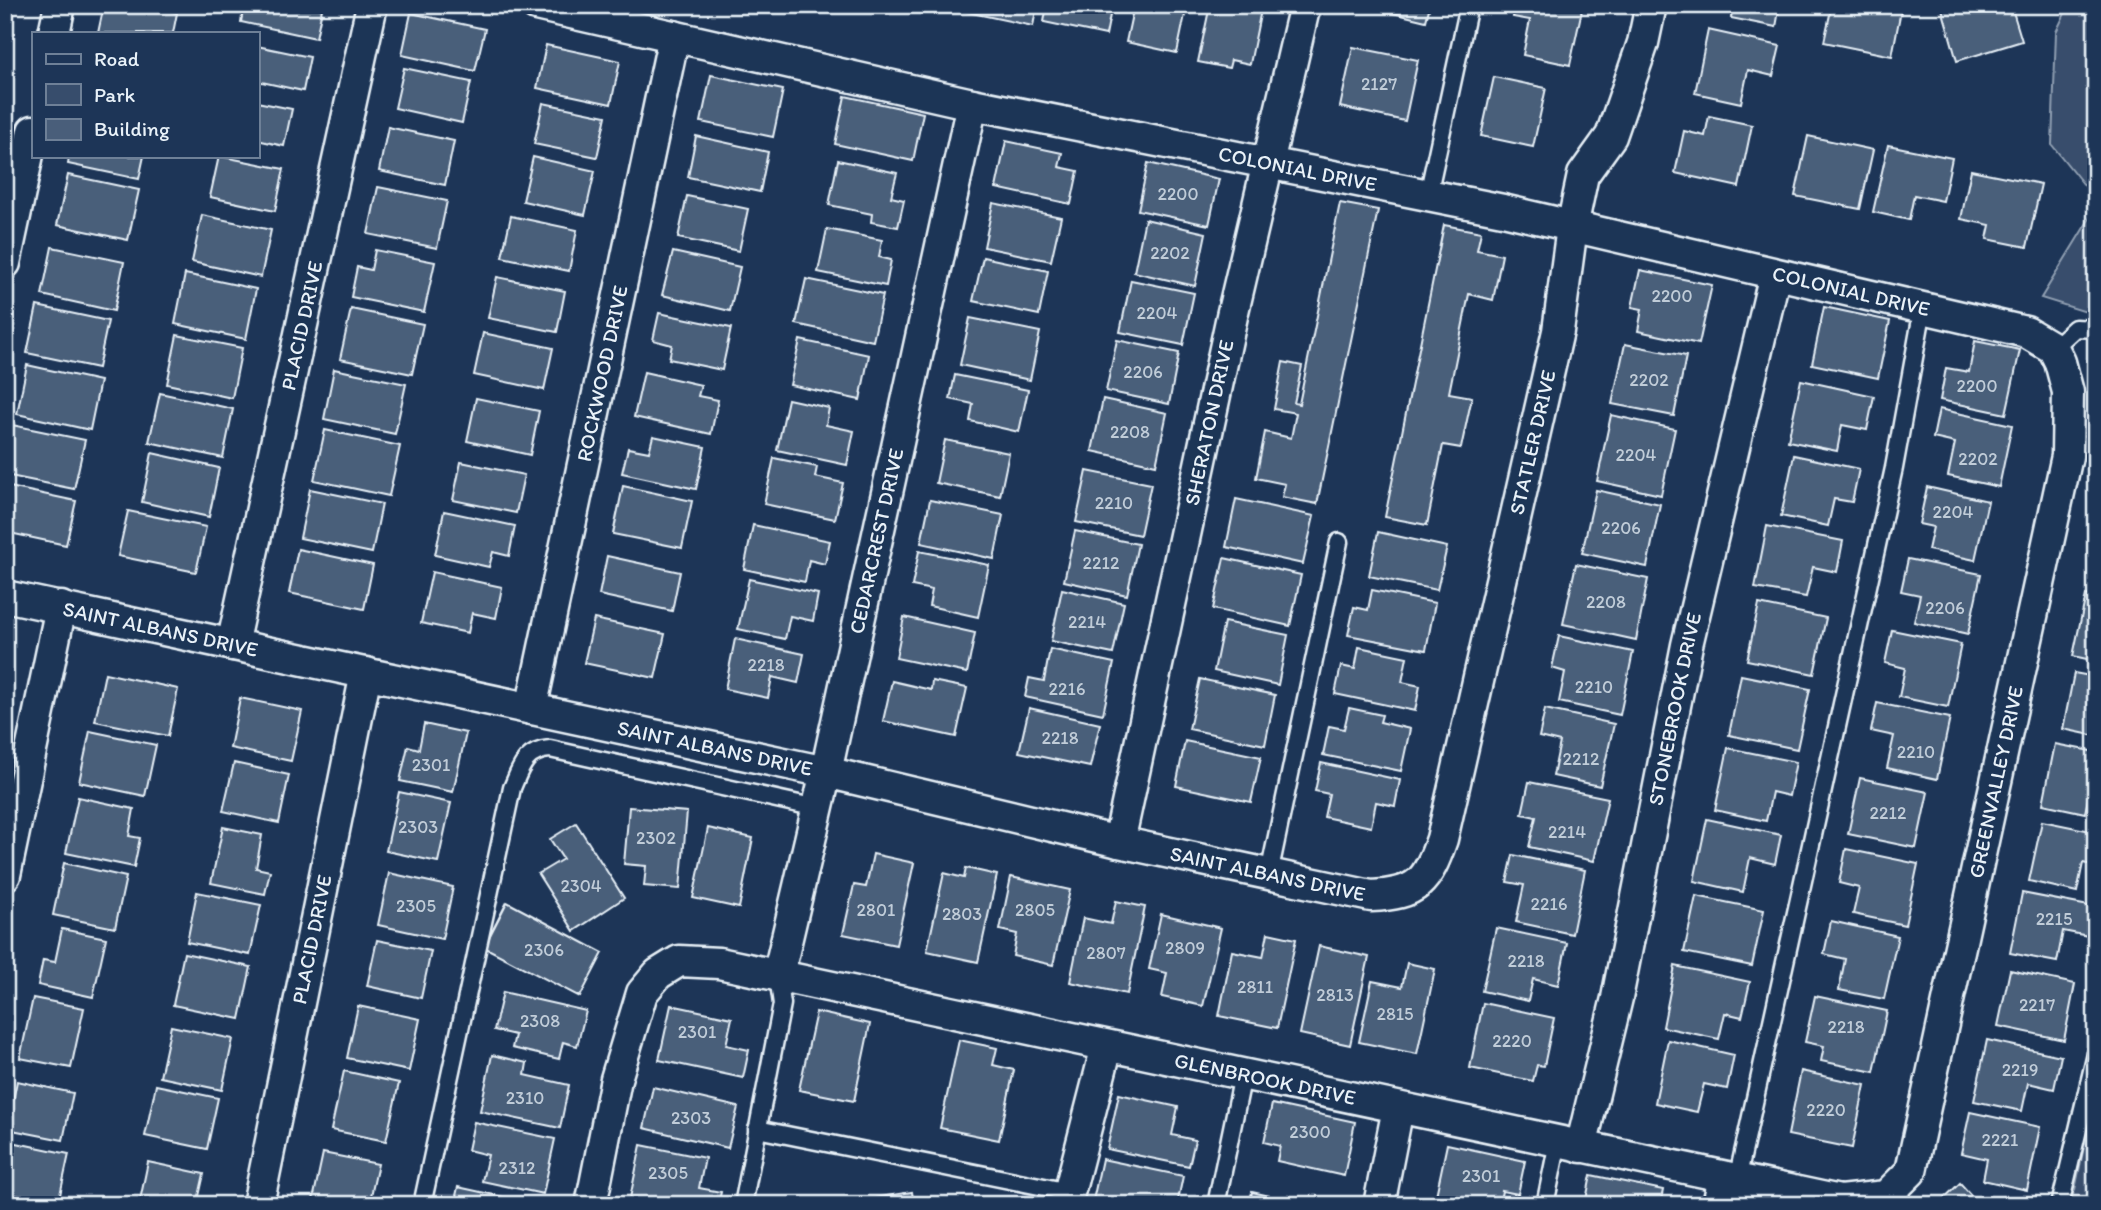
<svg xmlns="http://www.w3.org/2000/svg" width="2101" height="1210" font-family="Itim,sans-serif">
  <rect width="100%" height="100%" fill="#1d3557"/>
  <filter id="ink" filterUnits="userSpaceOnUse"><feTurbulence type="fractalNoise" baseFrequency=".0143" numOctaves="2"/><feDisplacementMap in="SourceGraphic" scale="14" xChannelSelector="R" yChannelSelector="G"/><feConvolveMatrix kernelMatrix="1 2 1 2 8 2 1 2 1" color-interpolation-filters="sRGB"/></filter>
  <g filter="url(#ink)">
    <!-- green -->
    <g fill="#374d6c" stroke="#909fb2" stroke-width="2">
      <polygon points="2069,5 2096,5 2096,200 2052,145 2056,32"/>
      <polygon points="2096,208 2096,315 2041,298"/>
      <polygon points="2096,1089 2096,1205 2068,1205 2075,1190"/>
    </g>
    <!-- building -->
    <g fill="#495e7a" stroke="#e8f1f8" stroke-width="2">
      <polygon points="104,5 142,5 177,13 173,33 98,33"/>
      <polygon points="244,5 306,5 322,9 316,38 241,22"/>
      <polygon points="968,5 1037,5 1033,26 967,12"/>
      <polygon points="1047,5 1112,5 1106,35 1044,22"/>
      <polygon points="1134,5 1187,5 1177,53 1126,42"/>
      <polygon points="1210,5 1262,5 1250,64 1231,60 1229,68 1198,62"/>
      <polygon points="1360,5 1430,5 1426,21"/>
      <polygon points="1515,5 1583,5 1570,65 1523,55 1530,20 1513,17"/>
      <polygon points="1733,5 1780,5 1776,27 1731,18"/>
      <polygon points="1832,5 1902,5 1892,56 1824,42"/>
      <polygon points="1941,5 1972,5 1973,8 2011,5 2022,41 1957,61"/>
      <polygon points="411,13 485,29 475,71 402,55"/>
      <polygon points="1708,30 1780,46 1773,76 1748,70 1741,103 1695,93"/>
      <polygon points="546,45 620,61 611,104 537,88"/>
      <polygon points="257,46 310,57 303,91 257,81"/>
      <polygon points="1353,47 1418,60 1405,121 1340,107"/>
      <polygon points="404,68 471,82 462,123 395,108"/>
      <polygon points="711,75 783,90 773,137 701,122"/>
      <polygon points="1494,77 1546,88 1533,147 1481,136"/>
      <polygon points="845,96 923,113 913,161 835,144"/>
      <polygon points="257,102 292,109 284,146 257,140"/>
      <polygon points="543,103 606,116 597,157 534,144"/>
      <polygon points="1709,116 1752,125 1739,187 1675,173 1684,131 1705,136"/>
      <polygon points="388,127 454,141 445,185 379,171"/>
      <polygon points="696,136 768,152 760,192 688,177"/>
      <polygon points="1808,136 1873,150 1860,209 1795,196"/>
      <polygon points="1006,141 1062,153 1059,167 1078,171 1071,204 996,188"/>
      <polygon points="1888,145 1952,158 1943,201 1914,195 1909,220 1873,212"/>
      <polygon points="69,156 144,156 139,179 68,164"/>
      <polygon points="219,156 284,169 275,211 210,197"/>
      <polygon points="533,157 595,171 585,215 523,201"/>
      <polygon points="838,160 897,173 891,197 904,200 898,227 871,222 872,214 829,205"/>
      <polygon points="1148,163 1219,179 1209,225 1138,210"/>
      <polygon points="1971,170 2041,184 2027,247 1987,239 1990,225 1961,219"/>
      <polygon points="68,175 139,190 128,240 57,225"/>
      <polygon points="378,187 447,201 437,248 368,234"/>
      <polygon points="687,196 748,209 739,251 678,238"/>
      <polygon points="993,203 1061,217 1051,261 984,247"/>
      <polygon points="1340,203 1378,210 1317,504 1282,497 1285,484 1256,478 1265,432 1291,438 1296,413 1274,409 1283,362 1302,366 1294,403 1299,404"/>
      <polygon points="202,215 271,230 261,277 192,262"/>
      <polygon points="511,216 577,230 569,271 502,257"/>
      <polygon points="1145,219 1206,233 1195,286 1134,272"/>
      <polygon points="1444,225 1481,232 1477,250 1502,255 1493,300 1469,294 1449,393 1472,397 1461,448 1443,445 1427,525 1385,517"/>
      <polygon points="827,229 882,240 879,257 891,260 886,286 818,272"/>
      <polygon points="52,247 124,262 114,311 42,295"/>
      <polygon points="375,250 435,262 424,312 351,297 357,267 371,270"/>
      <polygon points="673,252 740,267 730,311 662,295"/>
      <polygon points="983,257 1048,271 1039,315 973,301"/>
      <polygon points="1640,270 1712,285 1699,344 1638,331 1642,309 1632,307"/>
      <polygon points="185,274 256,289 246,339 175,324"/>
      <polygon points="497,277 565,291 557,332 488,318"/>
      <polygon points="806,279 883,295 873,341 796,324"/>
      <polygon points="1131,280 1194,293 1183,345 1120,332"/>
      <polygon points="37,306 108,321 98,368 27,353"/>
      <polygon points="1824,307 1890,321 1878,378 1812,364"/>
      <polygon points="351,309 423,324 412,374 340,359"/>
      <polygon points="659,313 731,328 722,370 669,359 672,345 653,340"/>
      <polygon points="970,318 1040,332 1030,380 960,365"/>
      <polygon points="483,333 553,348 544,390 474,375"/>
      <polygon points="177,335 242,348 232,398 167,384"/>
      <polygon points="800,340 869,355 860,400 790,385"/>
      <polygon points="1117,340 1179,353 1169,404 1106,391"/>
      <polygon points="1975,341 2020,350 2006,414 1940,400 1946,368 1969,372"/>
      <polygon points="1625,344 1686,356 1674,416 1612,404"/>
      <polygon points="27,365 100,381 90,430 17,414"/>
      <polygon points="334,369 406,384 395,434 324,419"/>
      <polygon points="644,372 701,385 698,396 718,400 711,434 634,417"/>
      <polygon points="955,375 1028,390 1019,432 970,421 973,404 950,399"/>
      <polygon points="1801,380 1874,396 1867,430 1842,425 1837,451 1788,441"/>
      <polygon points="160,393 233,409 223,458 149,442"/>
      <polygon points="476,398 539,411 530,455 467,441"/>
      <polygon points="788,399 829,408 826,425 854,431 847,465 777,450"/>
      <polygon points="1103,399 1167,413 1156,465 1092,451"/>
      <polygon points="1939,409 2012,425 1999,487 1948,476 1955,443 1933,438"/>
      <polygon points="1611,415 1675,429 1661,495 1597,481"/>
      <polygon points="12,425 85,440 74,489 5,475"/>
      <polygon points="325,430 400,446 389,496 314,480"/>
      <polygon points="653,436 705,447 696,489 622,473 628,448 649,452"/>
      <polygon points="945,440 1009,453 1000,496 936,483"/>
      <polygon points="152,453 219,468 209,517 142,502"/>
      <polygon points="1794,455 1859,469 1852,502 1834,499 1828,526 1781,516"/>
      <polygon points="774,458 817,467 815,477 843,483 835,519 764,504"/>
      <polygon points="461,462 524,475 516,513 453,500"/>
      <polygon points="1087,471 1151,484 1140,535 1076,522"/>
      <polygon points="5,486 76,501 66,545 5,532"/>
      <polygon points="623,486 692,501 682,548 613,534"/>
      <polygon points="1927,487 1988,501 1975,560 1928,550 1933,527 1919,524"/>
      <polygon points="310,489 382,504 372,553 300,538"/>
      <polygon points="1596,490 1660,504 1647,567 1582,553"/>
      <polygon points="1236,499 1314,516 1303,564 1226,547"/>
      <polygon points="930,500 1003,515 994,559 921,543"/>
      <polygon points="128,511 206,527 196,572 118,556"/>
      <polygon points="444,511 515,526 509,556 493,552 489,567 435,555"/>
      <polygon points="753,525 830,541 825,564 809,560 805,582 744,569"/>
      <polygon points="1767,526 1843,541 1837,572 1813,567 1806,597 1755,588"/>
      <polygon points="1075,531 1138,544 1127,595 1064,581"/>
      <polygon points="1378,532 1447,547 1437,590 1369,576"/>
      <polygon points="298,549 373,565 364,609 289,593"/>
      <polygon points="919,551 989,565 978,617 929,606 932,590 912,586"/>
      <polygon points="607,556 680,572 672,611 599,595"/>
      <polygon points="1224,558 1301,575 1290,626 1213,609"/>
      <polygon points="1908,559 1981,574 1968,634 1914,622 1920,595 1901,591"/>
      <polygon points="1576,564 1648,579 1636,640 1563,624"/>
      <polygon points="432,572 502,587 496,618 472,613 468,633 421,623"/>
      <polygon points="749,579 818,594 813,621 790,616 785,639 738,629"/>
      <polygon points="1062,589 1124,603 1113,654 1051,641"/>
      <polygon points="1372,590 1435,603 1426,650 1348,635 1354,607 1368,610"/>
      <polygon points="2086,595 2096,597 2096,661 2073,656"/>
      <polygon points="1759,604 1826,618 1814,674 1747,660"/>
      <polygon points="904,617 975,633 967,673 896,658"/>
      <polygon points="594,619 665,634 655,678 584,663"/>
      <polygon points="1224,622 1288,635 1278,685 1214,671"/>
      <polygon points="1892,630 1961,644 1948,707 1899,697 1905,668 1885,663"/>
      <polygon points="1559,636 1633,652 1620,715 1559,702 1565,672 1552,668"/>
      <polygon points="735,639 804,654 798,683 772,677 768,698 725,689"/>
      <polygon points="1359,647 1407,657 1402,682 1420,686 1415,711 1335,694 1341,666 1355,669"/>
      <polygon points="1050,649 1114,663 1103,714 1025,697 1029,678 1044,681"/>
      <polygon points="105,673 178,689 168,736 95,721"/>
      <polygon points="2074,673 2096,677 2096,736 2063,729"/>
      <polygon points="1741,675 1810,689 1797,749 1729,735"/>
      <polygon points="1200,679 1275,695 1265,745 1189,729"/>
      <polygon points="892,681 931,690 932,681 967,688 956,737 883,721"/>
      <polygon points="240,698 302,711 291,761 230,748"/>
      <polygon points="1877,703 1950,718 1937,779 1887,768 1894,736 1871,731"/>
      <polygon points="1029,708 1100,724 1090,767 1019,752"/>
      <polygon points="1349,708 1382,715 1380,722 1410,729 1401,771 1323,755 1329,726 1344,729"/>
      <polygon points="1545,709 1614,724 1600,786 1553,776 1560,742 1539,737"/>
      <polygon points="424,724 466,733 453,792 400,781 408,746 419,749"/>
      <polygon points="90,731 156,745 145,796 79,782"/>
      <polygon points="1185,741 1261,757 1251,802 1176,786"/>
      <polygon points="2055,744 2096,752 2096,786 2091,785 2085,813 2043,804"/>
      <polygon points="1728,748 1796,762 1789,796 1772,792 1766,821 1715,810"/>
      <polygon points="234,763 289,775 279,823 223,811"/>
      <polygon points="1321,763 1400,780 1395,806 1376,802 1371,827 1324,817 1329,794 1315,791"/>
      <polygon points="1860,778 1928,792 1916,848 1848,834"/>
      <polygon points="1529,782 1608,798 1594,861 1529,847 1536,817 1522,814"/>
      <polygon points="399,792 451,803 438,862 386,851"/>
      <polygon points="78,797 134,809 129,836 140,838 134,867 66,853"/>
      <polygon points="629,807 687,812 680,889 644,886 646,866 624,864"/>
      <polygon points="1707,819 1781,835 1775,864 1750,858 1743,892 1694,881"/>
      <polygon points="2042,821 2096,832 2096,866 2083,863 2077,892 2029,881"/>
      <polygon points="576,823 624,898 574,931 538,874 563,859 550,839"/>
      <polygon points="223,827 262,835 256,868 270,871 265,894 211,883"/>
      <polygon points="708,828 753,838 739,908 693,898"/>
      <polygon points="1846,849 1918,864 1905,925 1853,914 1859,888 1839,883"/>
      <polygon points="873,854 914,863 896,945 843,934 854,885 866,887"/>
      <polygon points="1513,855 1585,870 1572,934 1516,922 1524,885 1507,882"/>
      <polygon points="64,863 126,877 115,928 53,915"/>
      <polygon points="966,868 997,875 978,962 927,951 944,873 964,878"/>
      <polygon points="389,873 453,887 442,939 378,925"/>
      <polygon points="1011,877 1070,890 1053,965 1013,956 1017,934 1000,930"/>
      <polygon points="197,892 261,905 250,955 187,942"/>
      <polygon points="2022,893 2094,907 2088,936 2063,931 2057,962 2010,953"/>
      <polygon points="1696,896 1764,910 1752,966 1684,952"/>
      <polygon points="1116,901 1145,907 1127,994 1070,982 1083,918 1111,924"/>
      <polygon points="507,902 603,953 580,997 484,947"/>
      <polygon points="1161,914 1221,928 1203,1006 1162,997 1167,973 1149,969"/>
      <polygon points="1831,921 1898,936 1884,999 1839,990 1845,959 1824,954"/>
      <polygon points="1496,928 1567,943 1558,985 1533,979 1528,1001 1482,991"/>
      <polygon points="62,929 106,938 93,997 38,985 43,960 55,962"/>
      <polygon points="1268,933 1296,939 1277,1028 1219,1016 1232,951 1263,957"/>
      <polygon points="377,940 431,951 421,998 367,986"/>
      <polygon points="1319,946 1369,957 1350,1045 1300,1034"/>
      <polygon points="184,953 251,967 240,1019 173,1005"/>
      <polygon points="1407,963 1435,969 1417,1054 1359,1042 1372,981 1402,987"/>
      <polygon points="1675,966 1750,982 1742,1017 1725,1013 1719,1039 1663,1027"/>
      <polygon points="2010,970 2075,984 2064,1040 1998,1026"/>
      <polygon points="503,992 586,1011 577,1046 563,1042 559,1059 512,1048 515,1035 494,1030"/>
      <polygon points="1815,996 1887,1011 1874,1072 1821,1061 1824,1046 1805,1042"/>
      <polygon points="33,998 84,1008 71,1068 20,1058"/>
      <polygon points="1483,1003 1554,1018 1544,1066 1537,1065 1533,1081 1470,1068"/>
      <polygon points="671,1005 732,1018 726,1045 749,1050 743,1078 659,1060"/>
      <polygon points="358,1006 420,1019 409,1071 347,1058"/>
      <polygon points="816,1012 870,1024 854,1101 799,1090"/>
      <polygon points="171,1026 233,1039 222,1090 160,1077"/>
      <polygon points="959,1040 997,1048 993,1065 1014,1070 999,1140 940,1128"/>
      <polygon points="1668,1040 1734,1055 1727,1089 1704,1084 1697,1112 1655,1103"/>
      <polygon points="1987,1040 2061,1056 2054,1089 2028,1083 2022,1111 1974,1101"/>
      <polygon points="492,1055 527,1063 525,1075 569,1085 560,1128 480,1111"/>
      <polygon points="344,1071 399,1083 386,1141 331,1130"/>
      <polygon points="1801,1071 1865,1085 1852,1148 1788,1135"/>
      <polygon points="17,1081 73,1093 63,1140 7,1129"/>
      <polygon points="156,1085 218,1098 207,1149 145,1136"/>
      <polygon points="653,1087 738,1107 728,1148 644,1128"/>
      <polygon points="1119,1094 1178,1107 1172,1135 1195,1140 1189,1166 1107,1149"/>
      <polygon points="1272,1104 1355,1122 1344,1176 1277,1161 1280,1146 1264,1142"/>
      <polygon points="1970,1112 2040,1127 2027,1190 1983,1180 1987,1159 1961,1153"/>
      <polygon points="474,1122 555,1139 543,1194 482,1181 488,1155 468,1150"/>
      <polygon points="7,1141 69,1154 58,1204 5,1193"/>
      <polygon points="1447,1144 1525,1161 1518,1194 1502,1191 1499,1205 1434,1205"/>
      <polygon points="641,1145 705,1158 699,1188 721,1192 718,1205 629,1203"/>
      <polygon points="323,1153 378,1164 369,1205 337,1205 313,1200"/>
      <polygon points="1102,1159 1183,1176 1177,1205 1092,1205"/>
      <polygon points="148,1162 204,1174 197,1205 139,1205"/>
      <polygon points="1591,1175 1663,1190 1660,1205 1585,1205"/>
      <polygon points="1960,1183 1980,1205 1937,1205"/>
      <polygon points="458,1187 540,1205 454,1205"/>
      <polygon points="912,1192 914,1205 862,1205 861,1200"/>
      <polygon points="1252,1192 1309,1205 1249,1205"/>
    </g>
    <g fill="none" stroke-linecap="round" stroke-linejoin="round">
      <!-- lane casing -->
      <g stroke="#e8f1f8" stroke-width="21">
        <g id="lane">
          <polyline points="1428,195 1469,5"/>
          <polyline points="2053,348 2075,328 2096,329"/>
          <polyline points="1269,874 1339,542"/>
          <polyline points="757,1129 1069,1192"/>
          <polyline points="1737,1180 1894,468 1923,308"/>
          <path d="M422,1205l90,-417c9,-21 13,-37 38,-39l267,59"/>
          <polyline points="743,1205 782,1004 778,976"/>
          <polyline points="1216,1205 1243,1075"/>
          <polyline points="1545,1205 1558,1142"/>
          <polyline points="2060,1205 2096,1054"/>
        </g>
      </g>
      <!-- street casing -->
      <g stroke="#e8f1f8" stroke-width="35">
        <g id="street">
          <path id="s1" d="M536,5l436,99 531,106 523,122 27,16 7,14 8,30 -1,64 -156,715 -25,25 -46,5 -1121,-238 -40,-2 -21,13 -16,19 -26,86 -25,126"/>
          <polyline points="54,33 60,5"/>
          <polyline points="5,263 33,131"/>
          <path id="s2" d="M5,596l821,176 293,70 252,54c47,-2 56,-14 71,-57l116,-508 14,-104 11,-52 28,-39 32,-93 8,-38"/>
          <path id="s3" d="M232,645l140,-640"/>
          <path id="s4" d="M531,709l143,-673"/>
          <path id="s5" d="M1119,842l113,-526 73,-311"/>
          <polyline points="5,875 61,607"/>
          <path id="s6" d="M778,976l48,-204 146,-668"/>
          <path id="s7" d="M1581,1147l36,-149 70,-353 88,-371"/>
          <path id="s8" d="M258,1205l108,-532"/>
          <polyline points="1066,1205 1107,1046"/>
          <polyline points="1379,1205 1398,1108"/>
          <polyline points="1718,1205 1724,1177"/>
        </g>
      </g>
      <!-- lane -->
      <use href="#lane" stroke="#1d3557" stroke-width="16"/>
      <!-- street -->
      <use href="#street" stroke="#1d3557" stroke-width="30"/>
    </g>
  </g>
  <g text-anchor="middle" stroke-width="5" stroke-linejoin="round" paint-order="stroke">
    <!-- number labels -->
    <g font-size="18" fill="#c0ccd8">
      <text x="1379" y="90">2127</text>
      <text x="1178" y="200">2200</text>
      <text x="1170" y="259">2202</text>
      <text x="1672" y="302">2200</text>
      <text x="1157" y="319">2204</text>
      <text x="1143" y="378">2206</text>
      <text x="1649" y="386">2202</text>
      <text x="1977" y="392">2200</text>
      <text x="1130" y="438">2208</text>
      <text x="1636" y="461">2204</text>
      <text x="1978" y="465">2202</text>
      <text x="1114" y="509">2210</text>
      <text x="1953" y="518">2204</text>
      <text x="1621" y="534">2206</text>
      <text x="1101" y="569">2212</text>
      <text x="1606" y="608">2208</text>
      <text x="1945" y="614">2206</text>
      <text x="1087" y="628">2214</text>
      <text x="766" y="671">2218</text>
      <text x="1594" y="693">2210</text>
      <text x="1067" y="695">2216</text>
      <text x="1060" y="744">2218</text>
      <text x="1916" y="758">2210</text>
      <text x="1581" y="765">2212</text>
      <text x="431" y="771">2301</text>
      <text x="1888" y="819">2212</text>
      <text x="418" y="833">2303</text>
      <text x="1567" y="838">2214</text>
      <text x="656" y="844">2302</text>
      <text x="581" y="892">2304</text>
      <text x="1549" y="910">2216</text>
      <text x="416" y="912">2305</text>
      <text x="876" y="916">2801</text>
      <text x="1035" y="916">2805</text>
      <text x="962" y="920">2803</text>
      <text x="2054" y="925">2215</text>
      <text x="1185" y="954">2809</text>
      <text x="544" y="956">2306</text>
      <text x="1106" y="959">2807</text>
      <text x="1526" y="967">2218</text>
      <text x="1255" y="993">2811</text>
      <text x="1335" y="1001">2813</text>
      <text x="2037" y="1011">2217</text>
      <text x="1395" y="1020">2815</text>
      <text x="540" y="1027">2308</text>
      <text x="1846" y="1033">2218</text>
      <text x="697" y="1038">2301</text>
      <text x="1512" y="1047">2220</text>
      <text x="2020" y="1076">2219</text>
      <text x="525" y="1104">2310</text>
      <text x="1826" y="1116">2220</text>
      <text x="691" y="1124">2303</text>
      <text x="1310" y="1138">2300</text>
      <text x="2000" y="1146">2221</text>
      <text x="517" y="1174">2312</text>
      <text x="668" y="1179">2305</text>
      <text x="1481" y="1182">2301</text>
    </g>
    <!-- street labels -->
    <g font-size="21" fill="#e8f1f8" stroke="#1d3557">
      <text dy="7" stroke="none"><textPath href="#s1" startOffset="779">COLONIAL DRIVE</textPath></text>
      <text dy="7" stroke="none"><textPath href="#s1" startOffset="1346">COLONIAL DRIVE</textPath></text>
      <text dy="7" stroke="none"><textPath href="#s3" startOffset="327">PLACID DRIVE</textPath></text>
      <text dy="7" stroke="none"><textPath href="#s4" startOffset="343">ROCKWOOD DRIVE</textPath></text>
      <text dy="7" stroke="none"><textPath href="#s5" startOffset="429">SHERATON DRIVE</textPath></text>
      <text dy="7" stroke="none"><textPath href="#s2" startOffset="1906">STATLER DRIVE</textPath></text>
      <text dy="7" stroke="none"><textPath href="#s6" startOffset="446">CEDARCREST DRIVE</textPath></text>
      <text dy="7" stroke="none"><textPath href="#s2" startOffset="159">SAINT ALBANS DRIVE</textPath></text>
      <text dy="7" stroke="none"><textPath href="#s7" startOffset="448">STONEBROOK DRIVE</textPath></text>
      <text dy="7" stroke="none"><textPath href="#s2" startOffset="726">SAINT ALBANS DRIVE</textPath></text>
      <text transform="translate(1996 782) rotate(-78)" y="7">GREENVALLEY DRIVE</text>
      <text dy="7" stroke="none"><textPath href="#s2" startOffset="1293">SAINT ALBANS DRIVE</textPath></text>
      <text dy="7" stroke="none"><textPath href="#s8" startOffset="271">PLACID DRIVE</textPath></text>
      <text transform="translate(1265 1079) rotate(12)" y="7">GLENBROOK DRIVE</text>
    </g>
  </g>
  <!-- margin -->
  <rect width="2101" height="1210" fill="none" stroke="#1d3557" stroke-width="28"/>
  <rect x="14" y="14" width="2073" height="1182" fill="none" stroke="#e8f1f8" stroke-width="2.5" filter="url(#ink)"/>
  <!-- legend -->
  <rect x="32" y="32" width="228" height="126" fill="#1d3557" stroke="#6e8097" stroke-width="2"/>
  <rect x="46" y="54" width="35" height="10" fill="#1d3557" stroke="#6e8097" stroke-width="2"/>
  <text x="94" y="66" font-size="21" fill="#e8f1f8">Road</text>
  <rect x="46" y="84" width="35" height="21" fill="#374d6c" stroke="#6e8097" stroke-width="2"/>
  <text x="94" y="102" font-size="21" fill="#e8f1f8">Park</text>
  <rect x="46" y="119" width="35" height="21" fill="#495e7a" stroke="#6e8097" stroke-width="2"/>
  <text x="94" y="136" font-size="21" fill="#e8f1f8">Building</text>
</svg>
